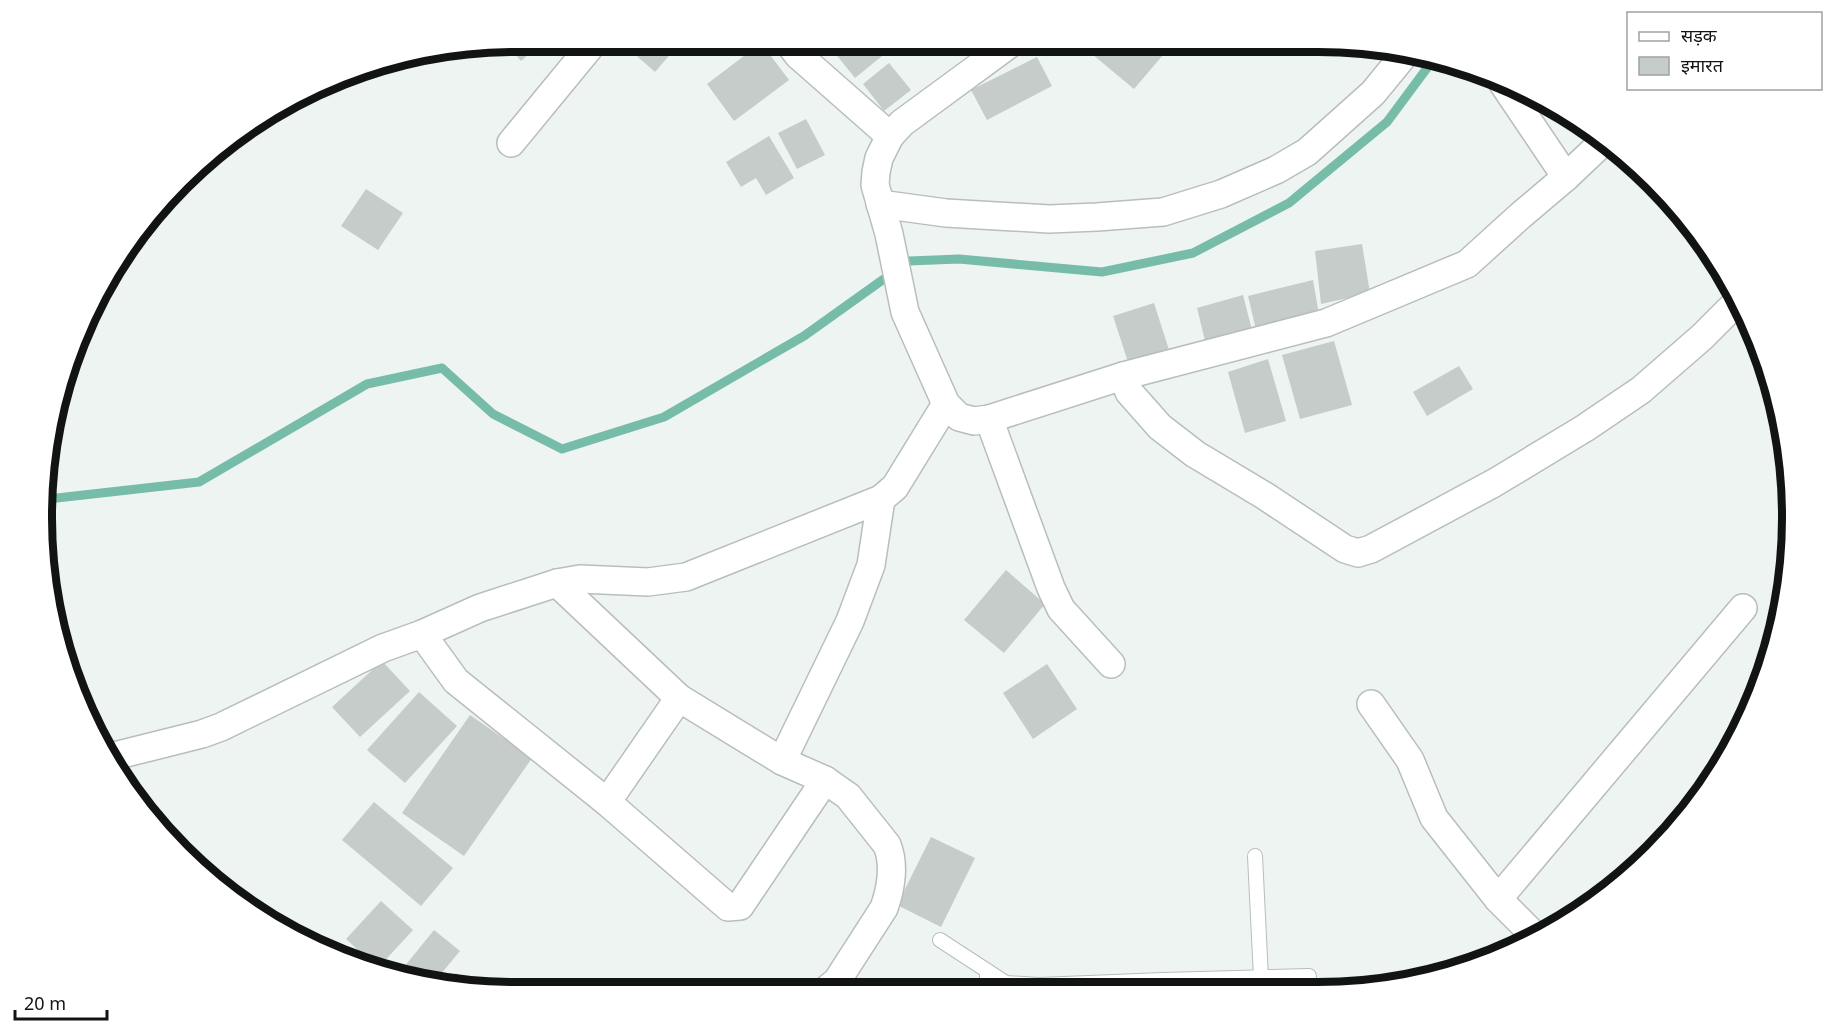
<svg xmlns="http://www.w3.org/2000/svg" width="1834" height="1034" font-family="'Noto Sans','Noto Sans Devanagari',sans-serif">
  <rect width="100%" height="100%" fill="#eef4f2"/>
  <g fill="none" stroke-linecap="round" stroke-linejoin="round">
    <!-- stream -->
    <polyline stroke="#76bca9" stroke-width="9" points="48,499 199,482 367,384 442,368 493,414 562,449 664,417 804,336 909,261 959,259 1102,272 1193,253 1289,203 1387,122 1433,60"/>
  </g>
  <!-- building -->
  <g fill="#c6ccca">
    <polygon points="517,42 543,42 521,61 506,44"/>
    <polygon points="621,42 679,42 680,43 655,72"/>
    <polygon points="826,42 878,42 887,52 855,78"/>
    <polygon points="761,43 789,80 734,121 707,84"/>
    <polygon points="1081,43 1148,43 1163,55 1134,89 1080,44"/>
    <polygon points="1157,43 1176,43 1167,52"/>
    <polygon points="1037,57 1052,86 987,120 971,90"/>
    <polygon points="889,63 911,90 884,111 863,84"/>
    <polygon points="806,119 825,155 797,169 778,133"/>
    <polygon points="769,136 794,178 766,195 756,178 741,187 726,162"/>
    <polygon points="366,189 403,213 378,250 341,226"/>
    <polygon points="1362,244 1370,293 1321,304 1315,251"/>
    <polygon points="1313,280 1320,320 1257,334 1248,296"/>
    <polygon points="1243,295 1254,338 1207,349 1197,308"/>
    <polygon points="1154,303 1169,350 1128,362 1113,316"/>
    <polygon points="1334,341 1352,405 1300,419 1282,355"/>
    <polygon points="1268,359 1286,421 1245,433 1228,372"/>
    <polygon points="1459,366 1473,389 1427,416 1413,392"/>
    <polygon points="1006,570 1045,604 1004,653 964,620"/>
    <polygon points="382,661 410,691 360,737 332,707"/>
    <polygon points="1047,664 1077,709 1033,739 1003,693"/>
    <polygon points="419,692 457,726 405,783 367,750"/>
    <polygon points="470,715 532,758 464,856 402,813"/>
    <polygon points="374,802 453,868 421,906 342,840"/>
    <polygon points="931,837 975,858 941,927 897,905"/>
    <polygon points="381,901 413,930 378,968 346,939"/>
    <polygon points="434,930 460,951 435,981 418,977 404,967"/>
    <polygon points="456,973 472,988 446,983"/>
  </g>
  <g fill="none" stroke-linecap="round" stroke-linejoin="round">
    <!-- lane casing -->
    <g stroke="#b8bebc" stroke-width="16">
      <g id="lane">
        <polyline points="1255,856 1261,978"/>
        <polyline points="940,940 1006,983 1039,985 1163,980 1163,989"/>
        <polyline points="987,971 987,989"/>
        <polyline points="1163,980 1309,976"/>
      </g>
    </g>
    <!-- street casing -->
    <g stroke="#b8bebc" stroke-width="30">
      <g id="street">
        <polyline points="788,42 798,55 890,136"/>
        <polyline points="1011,43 902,123 890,136 879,158 876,172 875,185 889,234 905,312 946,404 959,417 974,421 989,419 1123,376 1129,392 1160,427 1195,454 1265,496 1345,549 1358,553 1371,549 1494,483 1585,428 1641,390 1702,337 1739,300"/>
        <polyline points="1502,82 1566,177"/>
        <polyline points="511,143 594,42"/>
        <polyline points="880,204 946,213 1049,219 1097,217 1163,212 1221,194 1276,170 1307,152 1373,93 1405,54"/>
        <polyline points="1123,376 1326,323 1467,264 1520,216 1566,177 1604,141"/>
        <polyline points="989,419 1051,588 1061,609 1111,664"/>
        <polyline points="422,634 456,681 607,802 679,698 557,583"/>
        <polyline points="679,698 782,761 850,621 871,565 881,499"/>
        <polyline points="1371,704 1410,760 1434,818 1498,899"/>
        <polyline points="114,756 202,734 221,727 383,648 422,634 480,608 557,583 580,579 648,582 686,577 881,499 895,487 946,404"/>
        <path d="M782,761l43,19 23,16 39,49c8,19 4,44 -3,63l-47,73 -11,9"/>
        <polyline points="607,802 728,907 740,906 825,780"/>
        <polyline points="1534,935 1498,899 1743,608"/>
      </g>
    </g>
    <!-- lane -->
    <use href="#lane" stroke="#fff" stroke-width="14"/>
    <!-- street -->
    <use href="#street" stroke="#fff" stroke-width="27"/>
  </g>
  <!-- crop -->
  <path d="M0 0H1834V1034H0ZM516 52H1318A464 464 0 0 1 1782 516V518A464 464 0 0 1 1318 982H516A464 464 0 0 1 52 518V516A464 464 0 0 1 516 52Z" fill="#fff" fill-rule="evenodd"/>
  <path fill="none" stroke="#121413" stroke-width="8" d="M516 52H1318A464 464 0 0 1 1782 516V518A464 464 0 0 1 1318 982H516A464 464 0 0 1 52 518V516A464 464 0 0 1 516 52Z"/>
  <!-- legend -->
  <rect x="1627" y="12" width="195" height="78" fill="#ffffff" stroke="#a0a1a1" stroke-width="1.5"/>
  <rect x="1639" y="32" width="30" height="9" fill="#ffffff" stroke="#a0a1a1" stroke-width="1.5"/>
  <text x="1681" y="42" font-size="18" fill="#121413">सड़क</text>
  <rect x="1639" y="57" width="30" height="18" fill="#c6ccca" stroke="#a0a1a1" stroke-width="1.5"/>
  <text x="1681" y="72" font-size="18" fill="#121413">इमारत</text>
  <!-- scale -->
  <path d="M15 1010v9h92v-9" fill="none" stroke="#121413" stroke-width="3"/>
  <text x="24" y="1010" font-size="18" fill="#121413" stroke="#ffffff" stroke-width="4.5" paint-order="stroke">20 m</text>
</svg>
